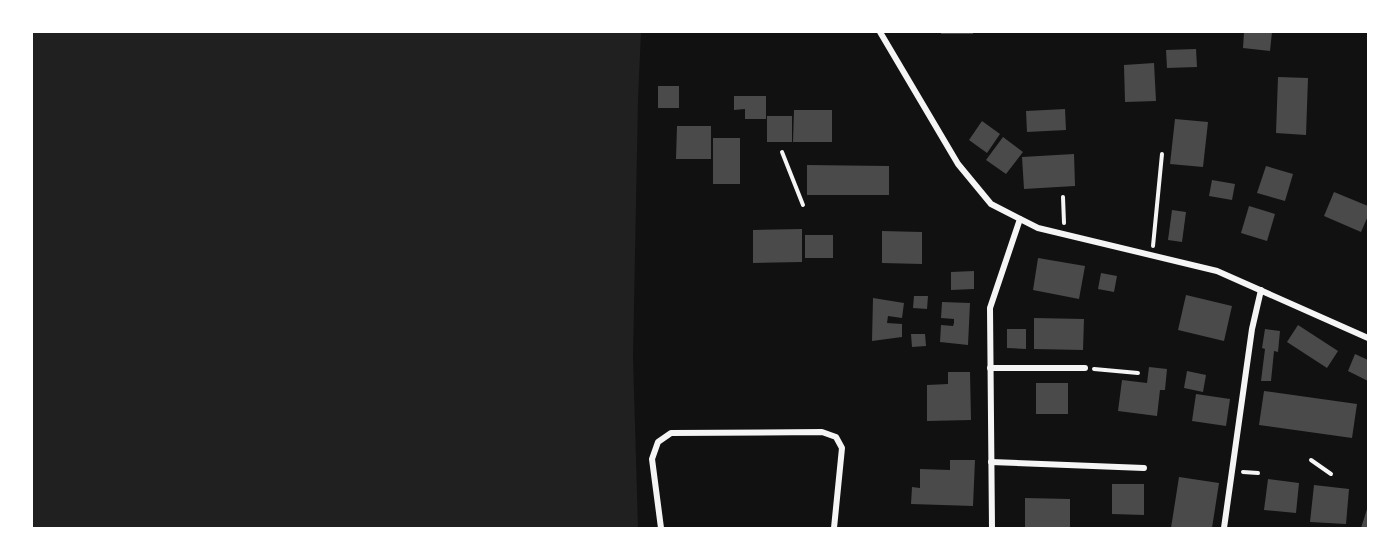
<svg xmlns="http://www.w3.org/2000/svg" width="1400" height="560" font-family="'Public Sans',sans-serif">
  <rect width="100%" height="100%" fill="#111"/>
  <!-- green -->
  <polygon fill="#202020" points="32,32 641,32 638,99 633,357 638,528 32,528"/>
  <!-- building -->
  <g fill="#4a4a4a">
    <rect x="941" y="32" width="32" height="2"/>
    <polygon points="1244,32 1272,32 1270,51 1243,48"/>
    <polygon points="1196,49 1197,67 1167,68 1166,50"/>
    <polygon points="1154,63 1156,101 1125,102 1124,65"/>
    <polygon points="1278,77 1308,78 1306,135 1276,133"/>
    <rect x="658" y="86" width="21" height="22"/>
    <polygon points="734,96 766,96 766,119 745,119 745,109 734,110"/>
    <polygon points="1065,109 1066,130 1027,132 1026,111"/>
    <polygon points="794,110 832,110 832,142 793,142"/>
    <rect x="767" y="116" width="25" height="26"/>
    <polygon points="1175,119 1208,122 1203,167 1170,164"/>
    <polygon points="982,121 1000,134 987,153 969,140"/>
    <polygon points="677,126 711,126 711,159 676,159"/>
    <polygon points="1003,137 1023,152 1006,174 986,160"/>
    <rect x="713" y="138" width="27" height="46"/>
    <polygon points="1074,154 1075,186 1024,189 1022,157"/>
    <polygon points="807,165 889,166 889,195 807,195"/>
    <polygon points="1266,166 1293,174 1285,201 1257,193"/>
    <polygon points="1212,180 1235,184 1232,200 1209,196"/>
    <polygon points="1334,192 1368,206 1368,216 1361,232 1324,216"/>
    <polygon points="1249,206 1275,214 1267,241 1241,233"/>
    <polygon points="1172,210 1186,212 1182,242 1168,240"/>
    <polygon points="802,229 802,262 753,263 753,230"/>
    <polygon points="882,231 922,232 922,264 882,263"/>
    <rect x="805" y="235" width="28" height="23"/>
    <polygon points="1038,258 1085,266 1079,299 1033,290"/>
    <polygon points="974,271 974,289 951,290 951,272"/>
    <polygon points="1101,273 1117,276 1114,292 1098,289"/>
    <polygon points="1186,295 1232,306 1224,341 1178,330"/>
    <polygon points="914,296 928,296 927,309 913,308"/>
    <polygon points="873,298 904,303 902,318 888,316 887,323 902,324 902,337 872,341"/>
    <polygon points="942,302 970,303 968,345 940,342 941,325 953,326 954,323 954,319 941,318"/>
    <polygon points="1034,318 1084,319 1083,350 1034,349"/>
    <polygon points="1298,325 1338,351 1327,368 1287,342"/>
    <polygon points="1007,329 1026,329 1026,349 1007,348"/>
    <polygon points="1265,329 1280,331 1278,352 1274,351 1271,381 1261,381 1265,349 1262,348"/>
    <polygon points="911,334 925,334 926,346 912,347"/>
    <polygon points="1355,354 1368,360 1368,381 1348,371"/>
    <polygon points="1149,367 1167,369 1165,390 1160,390 1157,416 1118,411 1122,380 1147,383"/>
    <polygon points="1187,371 1206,375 1203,392 1184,388"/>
    <polygon points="948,372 970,372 971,420 927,421 927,385 948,384"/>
    <rect x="1036" y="383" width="32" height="31"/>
    <polygon points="1264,391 1357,404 1352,438 1259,425"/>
    <polygon points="1196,394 1230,399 1226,426 1192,421"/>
    <polygon points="950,460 975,460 973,506 911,504 912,487 920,488 920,469 950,470"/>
    <polygon points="1179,477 1219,483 1212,528 1171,528"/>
    <polygon points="1268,479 1299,483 1296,513 1264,510"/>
    <polygon points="1112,484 1144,484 1144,515 1112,514"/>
    <polygon points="1314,485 1349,489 1346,524 1310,522"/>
    <polygon points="1025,498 1070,499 1070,528 1025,528"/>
    <polygon points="1368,506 1368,528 1361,528"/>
  </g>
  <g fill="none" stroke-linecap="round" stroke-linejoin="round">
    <!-- path -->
    <g stroke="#f5f5f5" stroke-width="4">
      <polyline points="782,152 803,205"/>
      <polyline points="1063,197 1064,223"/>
      <polyline points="1153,246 1162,154"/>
      <polyline points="1094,369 1138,373"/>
      <polyline points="1311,460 1331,474"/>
      <polyline points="1243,472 1258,473"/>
    </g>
    <!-- minor -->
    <g stroke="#f5f5f5" stroke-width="6">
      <polyline points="880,32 958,164 991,204 1038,228 1217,271 1368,338"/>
      <polyline points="990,368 1085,368"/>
      <polyline points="991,462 1144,468"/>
      <polyline points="661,528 652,459 658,442 671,433 822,432 836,437 842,448 834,528"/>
      <polyline points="992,528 990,308 1020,219"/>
      <polyline points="1224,528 1252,329 1261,290"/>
    </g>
  </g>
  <!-- border -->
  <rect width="1400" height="560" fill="none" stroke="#ffffff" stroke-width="66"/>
</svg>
